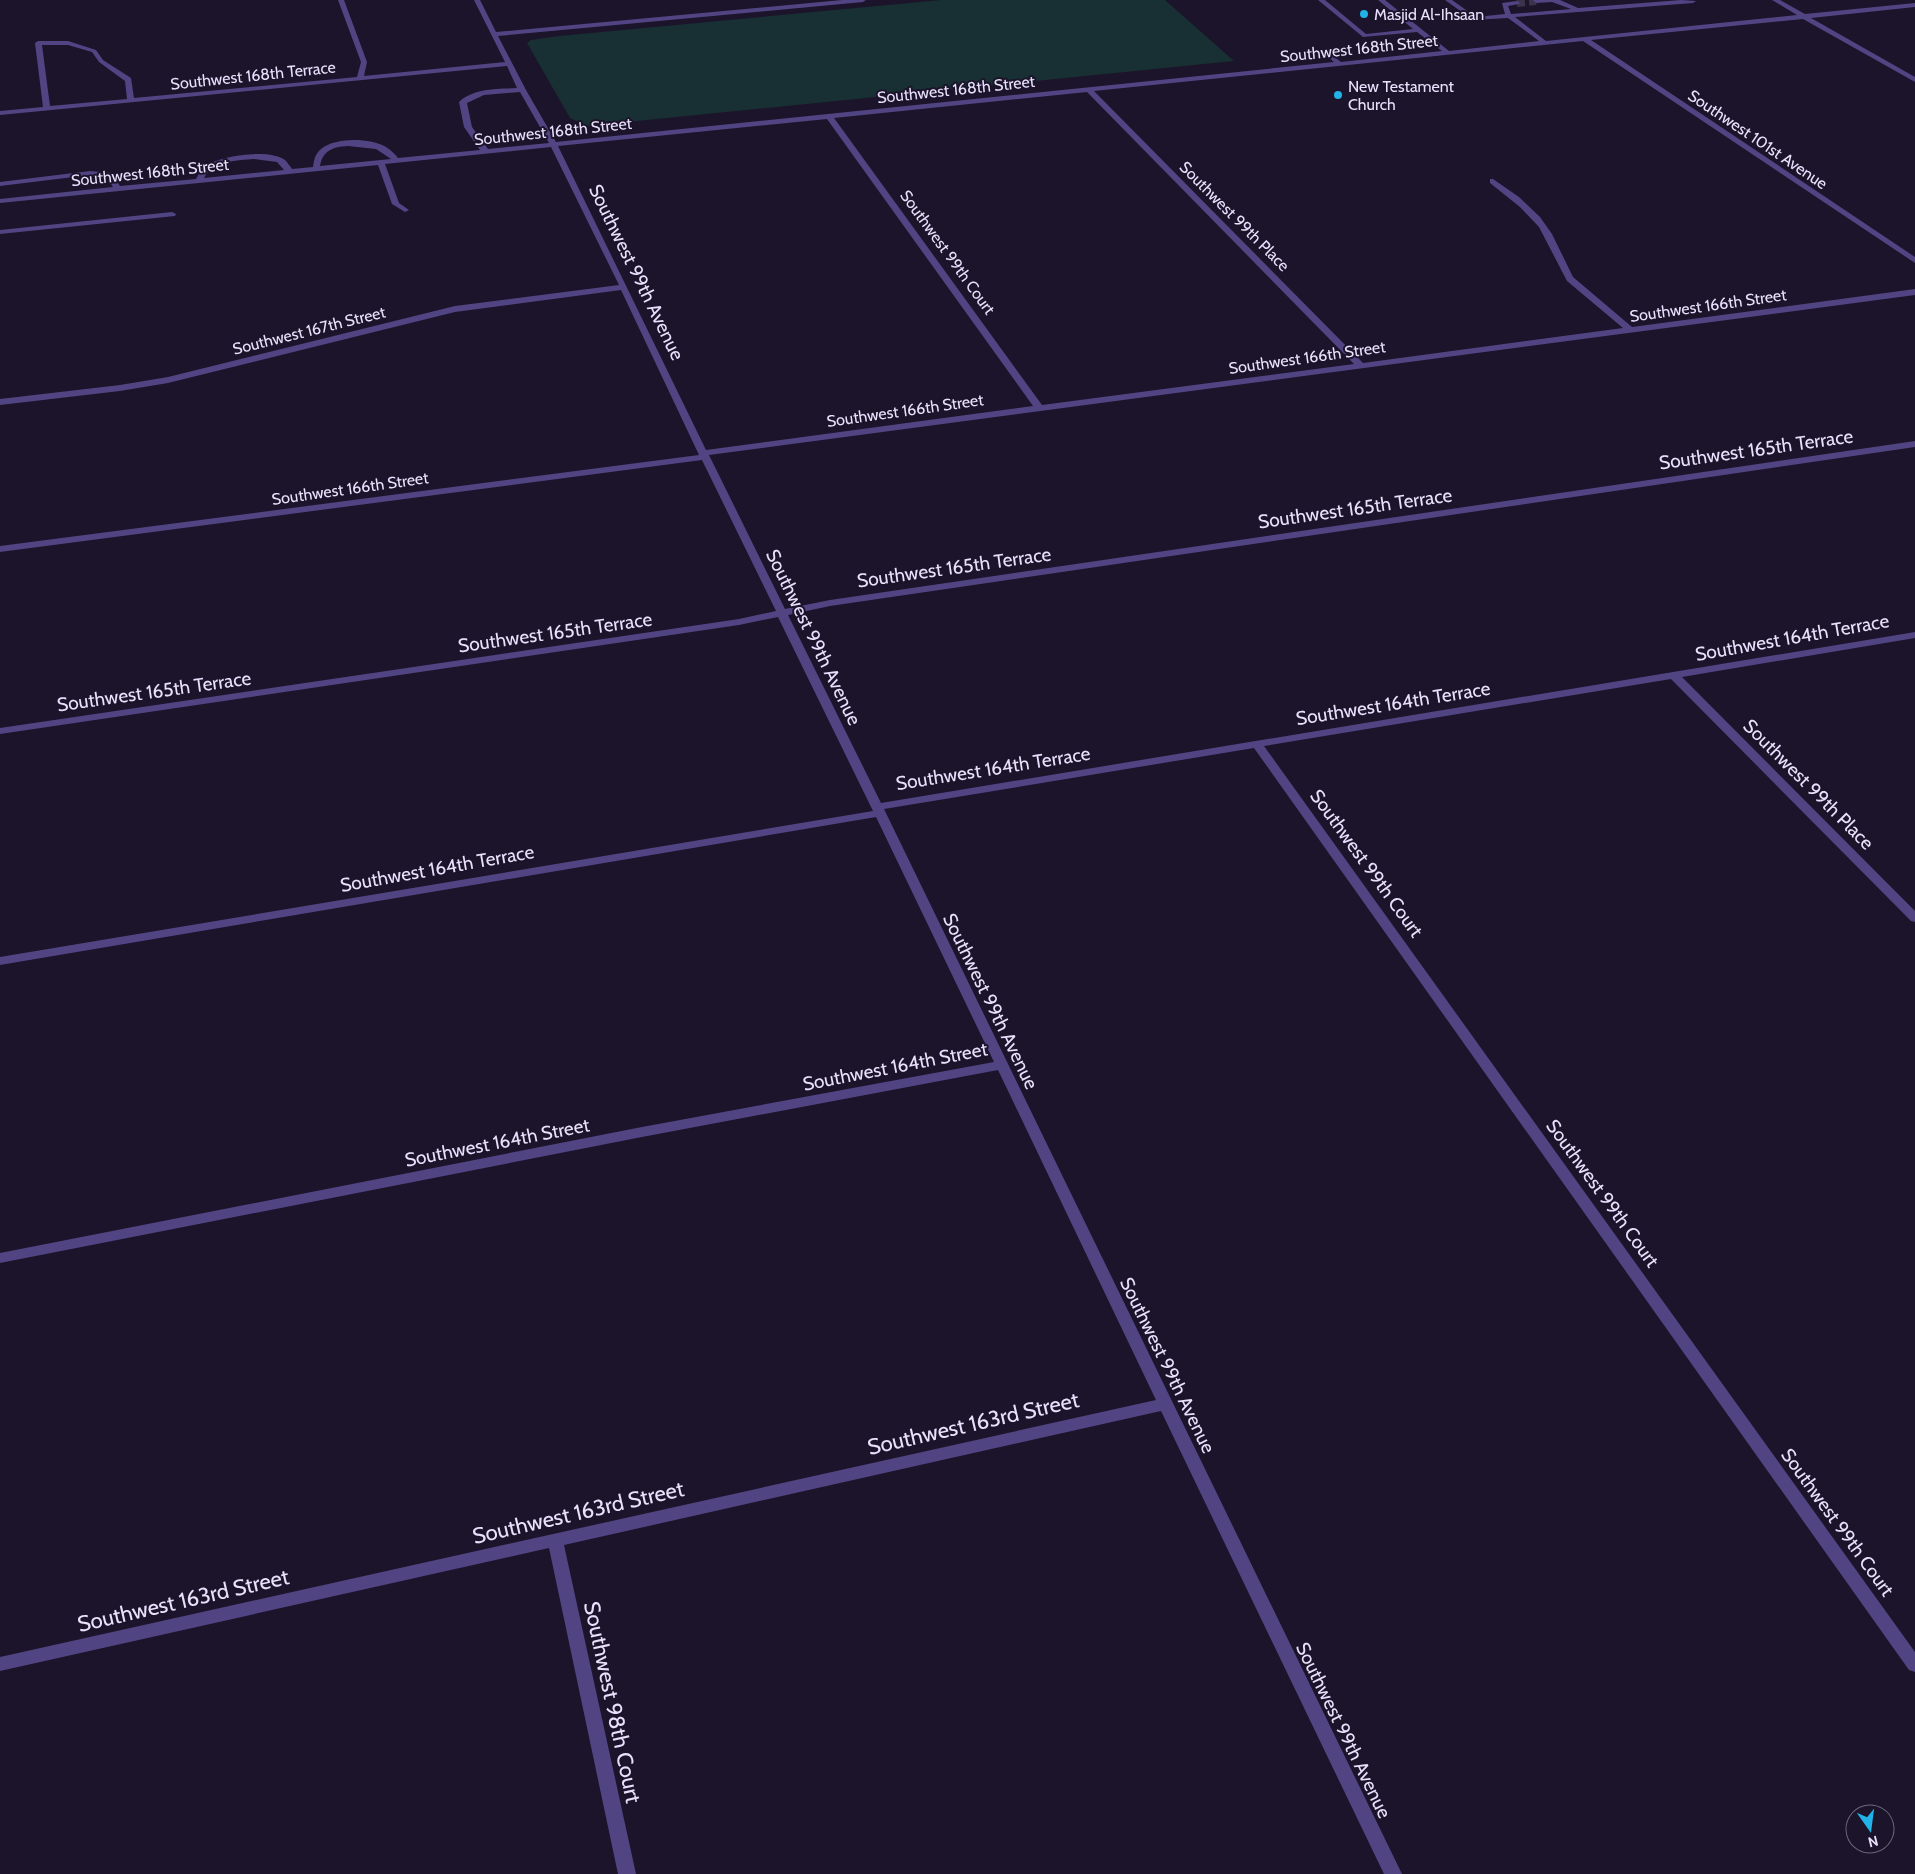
<svg xmlns="http://www.w3.org/2000/svg" width="1915" height="1874" font-family="Cabin,sans-serif">
  <rect width="100%" height="100%" fill="#1b142a"/>
  <!-- green -->
  <polygon fill="#182f33" points="941,0 1165,0 1234,61 587,126 570,118 527,43 531,40 559,36"/>
  <g fill="none" stroke-linecap="round" stroke-linejoin="round">
    <!-- minor-tunnel -->
    <polyline stroke="#3a334a" stroke-width="8" stroke-dasharray="8 4" stroke-linecap="butt" points="1517,3 1536,1"/>
    <!-- minor -->
    <g fill="#514483" fill-rule="evenodd">
      <path d="M338,0h6l23,62 -3,14 141,-14 -31,-62h6l16,32 346,-32h24l-3,2 -365,34 28,54 30,52 778,-80 -12,-10 3,-2 16,12 101,-11 -25,-19 -54,5 -45,-37h7l41,34 47,-5 -35,-29h7l64,51 90,-10 -31,-23 -35,2 -28,-20h7l24,17 29,-3 -3,-11 15,-2 3,2 -1,1 -11,2 3,8 60,-5 -19,-7 -16,1 -3,-3h27l18,8 103,-8 15,1 -3,2 -178,14 31,24 251,-26 -25,-15h8l25,14 110,-11v4l-104,11 104,59v5l-112,-63 -212,21 324,217v6l-332,-222 -489,50 269,272 260,-35 -56,-47 -28,-54 -19,-20 -30,-24v-4h3l26,18 21,20 12,17 21,43 59,50 283,-38v6l-1206,160 76,154 45,-9 1085,-159v6l-1085,159 -42,9 93,188 1034,-171v6l-233,39 233,234v11l-4,-1 -240,-242 -407,67 651,906v20l-6,-2 -655,-922 -370,61 518,1065h-18l-223,-463 -597,134 72,329h-18l-69,-326 -549,123v-14l1156,-257 -158,-330 -356,67 -642,126v-10l642,-126 352,-65 -118,-245 -876,148v-8l873,-146 -95,-194 -39,8 -739,109v-6l739,-109 37,-8 -74,-151 -702,92v-6l699,-91 -78,-165 -166,22 -287,71 -48,8 -120,14v-6l120,-14 48,-8 287,-71 164,-21 -68,-138 -166,17 14,39 10,7 -4,2 -13,-8 -14,-39 -378,38v-4l113,-12 -7,-10 -16,-2 -90,11v-4l90,-11 21,2 9,13 76,-7c3,-5 5,-10 10,-13 14,-10 63,-18 79,-6 2,2 5,6 7,9l21,-2c1,-7 2,-13 8,-18 15,-12 49,-11 65,-2 5,3 9,7 12,11l82,-8 -16,-23 -5,-25c15,-14 39,-13 58,-14l-10,-22 -507,49v-4l43,-4 -8,-64 3,-2h30l28,9 7,10 28,18 3,20 223,-21 4,-15zM42,45h26l24,7 7,10 26,19 2,18 -77,7zM520,92l29,51 -61,6 -16,-22 -5,-24 17,-8zM1087,92l267,272 -312,41 -208,-287zM827,119l206,287 -327,44 -148,-304zM348,146l28,3 15,10 -71,7c3,-16 13,-19 28,-20zM254,159l23,3 7,8 -80,8c9,-17 34,-18 50,-19z"/>
      <polygon points="172,212 176,214 175,216 0,234 0,230"/>
    </g>
  </g>
  <!-- markers -->
  <g fill="#21b2e7" stroke="#1b142a" stroke-width="2">
    <circle cx="1364" cy="14" r="5"/>
    <circle cx="1338" cy="95" r="5"/>
  </g>
  <g text-anchor="middle" stroke-width="4" stroke-linejoin="round" paint-order="stroke">
    <!-- far-poi labels -->
    <g font-size="16" fill="#e8e0fc" stroke="#1b142a" text-anchor="start">
      <text x="1374" y="20">Masjid Al-Ihsaan</text>
      <text x="1348" y="92">New Testament<tspan x="1348" dy="18">Church</tspan></text>
    </g>
    <!-- far-street labels -->
    <g font-size="16" fill="#e8e0fc" stroke="#1b142a">
      <text transform="translate(1359 48) rotate(-6)" y="6">Southwest 168th Street</text>
      <text transform="translate(253 75) rotate(-6)" y="6">Southwest 168th Terrace</text>
      <text transform="translate(956 89) rotate(-6)" y="6">Southwest 168th Street</text>
      <text transform="translate(553 131) rotate(-6)" y="6">Southwest 168th Street</text>
      <text transform="translate(1758 139) rotate(34)" y="6">Southwest 101st Avenue</text>
      <text transform="translate(150 172) rotate(-6)" y="6">Southwest 168th Street</text>
      <text transform="translate(1235 216) rotate(45)" y="6">Southwest 99th Place</text>
      <text transform="translate(948 252) rotate(54)" y="6">Southwest 99th Court</text>
      <text transform="translate(1708 305) rotate(-8)" y="6">Southwest 166th Street</text>
      <text transform="translate(309 330) rotate(-14)" y="6">Southwest 167th Street</text>
      <text transform="translate(1307 357) rotate(-8)" y="6">Southwest 166th Street</text>
      <text transform="translate(905 410) rotate(-8)" y="6">Southwest 166th Street</text>
      <text transform="translate(350 488) rotate(-8)" y="6">Southwest 166th Street</text>
    </g>
    <!-- street labels -->
    <g font-size="19" fill="#e8e0fc" stroke="#1b142a">
      <text transform="translate(637 272) rotate(64)" y="7">Southwest 99th Avenue</text>
      <text transform="translate(1756 449) rotate(-8)" y="7">Southwest 165th Terrace</text>
      <text transform="translate(1355 508) rotate(-8)" y="7">Southwest 165th Terrace</text>
      <text transform="translate(954 567) rotate(-8)" y="7">Southwest 165th Terrace</text>
      <text transform="translate(555 632) rotate(-8)" y="7">Southwest 165th Terrace</text>
      <text transform="translate(814 637) rotate(64)" y="7">Southwest 99th Avenue</text>
      <text transform="translate(1792 637) rotate(-10)" y="7">Southwest 164th Terrace</text>
      <text transform="translate(154 691) rotate(-8)" y="7">Southwest 165th Terrace</text>
      <text transform="translate(1393 703) rotate(-9)" y="7">Southwest 164th Terrace</text>
      <text transform="translate(993 768) rotate(-9)" y="7">Southwest 164th Terrace</text>
      <text transform="translate(1809 784) rotate(45)" y="7">Southwest 99th Place</text>
      <text transform="translate(1367 863) rotate(54)" y="7">Southwest 99th Court</text>
      <text transform="translate(437 868) rotate(-10)" y="7">Southwest 164th Terrace</text>
      <text transform="translate(991 1001) rotate(64)" y="7">Southwest 99th Avenue</text>
      <text transform="translate(895 1066) rotate(-11)" y="7">Southwest 164th Street</text>
      <text transform="translate(497 1142) rotate(-11)" y="7">Southwest 164th Street</text>
      <text transform="translate(1603 1193) rotate(54)" y="7">Southwest 99th Court</text>
      <text transform="translate(1168 1365) rotate(64)" y="7">Southwest 99th Avenue</text>
      <text transform="translate(1838 1522) rotate(54)" y="7">Southwest 99th Court</text>
      <text transform="translate(1344 1730) rotate(64)" y="7">Southwest 99th Avenue</text>
    </g>
    <!-- near-street labels -->
    <g font-size="22" fill="#e8e0fc" stroke="#1b142a">
      <text transform="translate(973 1423) rotate(-13)" y="8">Southwest 163rd Street</text>
      <text transform="translate(578 1512) rotate(-13)" y="8">Southwest 163rd Street</text>
      <text transform="translate(183 1600) rotate(-13)" y="8">Southwest 163rd Street</text>
      <text transform="translate(613 1702) rotate(78)" y="8">Southwest 98th Court</text>
    </g>
  </g>
  <!-- north arrow -->
  <g transform="translate(1870 1829) rotate(166)"><circle r="24" fill="#1b142a" stroke="#6d667e"/>
  <path d="M0-4L9 19L0 12L-9 19Z" fill="#21b2e7"/>
  <text y="-8" font-size="14" font-weight="bold" text-anchor="middle" fill="#e8e0fc">N</text>
  </g>
</svg>
